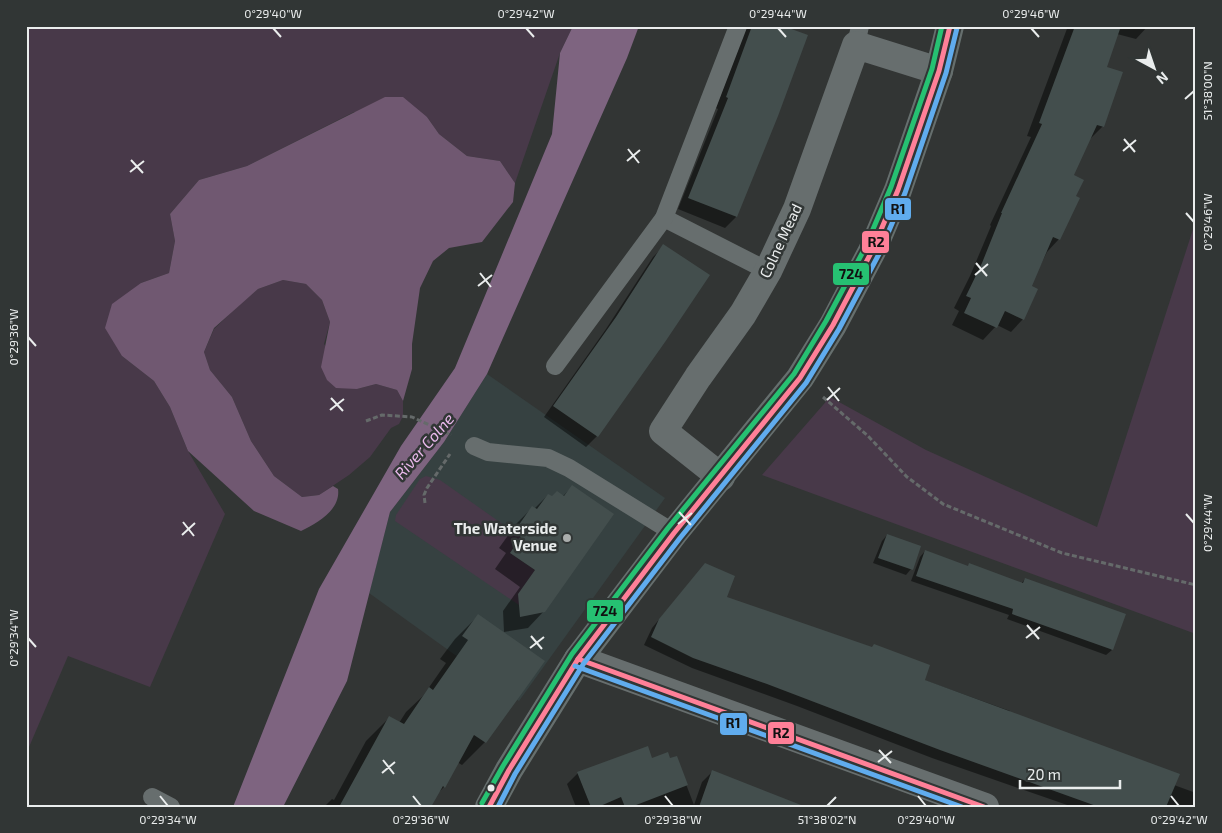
<svg xmlns="http://www.w3.org/2000/svg" width="1222" height="833" font-family="'Exo 2',sans-serif">
  <rect width="100%" height="100%" fill="#323534"/>
  <!-- built -->
  <polygon fill="#364141" points="487,374 665,498 519,701 369,593 390,512 444,442"/>
  <!-- green -->
  <g fill="#483949">
    <polygon points="26,26 573,26 560,53 515,183 500,161 467,156 439,134 427,117 354,112 247,166 199,180 170,214 175,241 169,273 141,283 122,356 154,381 170,407 188,451 225,514 150,687 68,656 26,754"/>
    <polygon points="1196,220 1196,634 762,475 830,397 926,450 1097,527"/>
    <polygon points="283,280 306,284 322,300 330,322 324,344 357,389 376,384 397,390 403,401 403,416 399,424 391,428 370,457 349,475 319,495 302,497 274,476 251,441 232,397 210,370 204,352 214,329 239,305 258,289"/>
    <polygon points="426,476 440,480 521,537 510,553 535,570 519,605 395,521 396,515 420,479"/>
  </g>
  <!-- forest -->
  <path fill="#705871" d="M385,97h18l24,20 12,17 28,22 33,5 15,22 -2,19 -31,40 -33,6 -16,13 -13,27 -8,56v25l-9,32 -6,-11 -21,-6 -19,5 -21,-1 -9,-8 -6,-13 9,-45 -8,-22 -16,-16 -23,-4 -25,9 -44,39 -10,24 6,18 22,27 19,44 23,35 28,21 17,-2 14,-9 5,3c3,21 -21,34 -37,42l-47,-20 -66,-60 -18,-44 -16,-26 -32,-25 -17,-28 7,-24 29,-21 28,-10 6,-32 -5,-27 29,-34 48,-14z"/>
  <!-- water -->
  <polygon fill="#7e6480" points="573,26 639,26 627,58 487,374 444,442 390,512 347,681 283,807 233,807 319,589 401,446 455,368 552,134 560,53"/>
  <!-- shadow -->
  <g fill="#0007">
    <polygon points="747,26 779,26 777,116 736,217 725,228 678,209 718,109 716,108 745,29"/>
    <polygon points="1068,26 1148,26 1136,39 1117,34 1105,68 1103,126 1090,139 1072,176 1074,197 1059,239 1047,252 1030,286 1023,319 1011,332 997,325 983,340 952,325 959,311 954,308 970,276 991,226 990,225 1031,137 1027,136"/>
    <polygon points="664,246 597,436 586,447 544,417 606,329 653,257"/>
    <polygon points="573,486 544,611 528,628 504,632 503,611 520,587 495,569 506,553 499,548 517,523 532,508 534,509 548,495 552,498 563,496"/>
    <polygon points="887,535 911,569 906,575 873,563 882,541"/>
    <polygon points="925,551 967,567 1021,584 1025,579 1112,650 1106,655 1007,619 1009,615 911,581 920,557"/>
    <polygon points="705,564 725,598 924,680 1010,711 1010,713 1174,785 1196,793 1196,807 1073,807 932,758 797,706 692,668 644,645 652,628"/>
    <polygon points="478,616 543,662 485,742 462,765 457,762 444,787 437,794 430,807 324,807 332,799 334,800 366,741 389,718 399,723 406,712 423,696 446,663 440,659 455,639"/>
    <polygon points="676,758 694,805 702,782 712,772 803,807 576,807 567,784 578,773 652,760 670,760"/>
  </g>
  <!-- building -->
  <g fill="#434e4d">
    <polygon points="752,26 783,26 808,35 778,116 737,217 688,198 728,98 726,97"/>
    <polygon points="1075,26 1121,26 1107,67 1123,72 1104,127 1097,125 1074,175 1084,180 1076,196 1080,198 1060,240 1053,237 1032,286 1038,289 1024,320 1005,311 997,328 964,313 971,298 966,296 982,263 1002,213 1001,213 1042,124 1039,123"/>
    <polygon points="663,244 710,275 665,342 598,437 553,406 616,317"/>
    <polygon points="572,485 614,514 545,612 520,617 518,594 535,570 510,553 521,537 514,532 532,506 537,509 548,494 552,496 557,491 564,496"/>
    <polygon points="887,534 921,546 913,570 878,558"/>
    <polygon points="925,550 968,566 969,563 1023,583 1025,578 1126,614 1113,650 1012,614 1013,609 916,576"/>
    <polygon points="705,563 735,576 727,597 872,647 874,644 930,665 925,680 1180,774 1166,807 1099,807 940,750 767,684 693,658 651,637 659,619"/>
    <polygon points="478,614 545,661 520,696 486,743 474,735 445,788 443,786 431,807 339,807 389,716 404,724 429,687 433,690 468,640 462,636"/>
    <polygon points="648,746 652,758 668,752 670,758 677,756 688,785 631,807 625,807 621,797 598,807 591,807 577,772"/>
    <polygon points="712,770 801,805 801,807 699,807"/>
  </g>
  <g fill="none" stroke-linecap="round" stroke-linejoin="round">
    <!-- path -->
    <g stroke="#656a6a" stroke-width="3" stroke-dasharray="5 2.5" stroke-linecap="butt">
      <polyline points="823,397 868,436 907,477 943,504 1062,553 1196,585"/>
      <polyline points="366,421 382,415 412,417 451,435"/>
      <polyline points="425,503 424,495 427,488 450,454"/>
    </g>
    <!-- service -->
    <g stroke="#676e6e" stroke-width="18">
      <polyline points="856,45 860,26"/>
      <polyline points="664,218 768,271"/>
      <polyline points="555,366 664,218 738,26"/>
      <polyline points="474,446 488,452 548,458 569,468 674,533"/>
      <polyline points="152,797 171,807"/>
    </g>
    <!-- minor -->
    <g stroke="#676e6e" stroke-width="28">
      <polyline points="721,477 663,431 698,377 743,314 768,271 797,209 856,45 939,71"/>
      <polyline points="578,659 985,807"/>
    </g>
    <!-- primary -->
    <polyline stroke="#666f6e" stroke-width="28" points="489,807 509,770 578,659 674,533 800,378 833,325 872,251 898,190 939,71 950,26"/>
    <!-- bus-1 casing -->
    <g stroke="#313635" stroke-width="9">
      <g id="bus-1">
        <polyline points="578,659 984,807"/>
        <polyline points="489,807 509,770 578,659 674,533 800,378 833,325 872,251 898,190 939,71 950,26"/>
      </g>
    </g>
    <!-- bus-2 casing -->
    <g stroke="#313635" stroke-width="9">
      <g id="bus-2">
        <polyline points="575,666 962,807"/>
        <polyline points="498,807 515,774 584,663 680,538 806,383 839,329 879,254 905,193 946,73 957,28"/>
      </g>
    </g>
    <!-- bus-3 casing -->
    <g stroke="#313635" stroke-width="9">
      <polyline id="bus-3" points="482,803 503,766 572,654 668,528 794,374 826,321 865,248 891,187 932,69 942,26"/>
    </g>
    <!-- bus-1 -->
    <use href="#bus-1" stroke="#ff8098" stroke-width="5"/>
    <!-- bus-2 -->
    <use href="#bus-2" stroke="#60acee" stroke-width="5"/>
    <!-- bus-3 -->
    <use href="#bus-3" stroke="#26c172" stroke-width="5"/>
  </g>
  <!-- ticks -->
  <path fill="none" stroke="#eaeded" stroke-width="2" d="M273,28l8,9M526,28l8,9M778,28l8,9M1031,28l8,9M1185,99l9,-8M1124,139l11,13M628,149l11,14M1123,151l13,-11M131,160l12,13M627,161l13,-11M130,172l14,-11M1186,213l8,9M976,263l11,13M480,273l11,14M975,275l13,-11M478,286l14,-11M28,337l8,9M828,387l11,14M331,398l12,13M827,400l13,-12M330,410l14,-11M679,512l12,13M1186,514l8,9M183,522l11,14M678,524l14,-11M182,535l13,-12M1027,625l12,14M531,636l11,13M28,638l8,9M1026,638l14,-11M530,648l14,-11M879,750l12,13M383,760l11,14M878,762l14,-11M382,773l13,-11M160,796l8,10M413,796l8,10M665,796l8,10M918,796l8,10M1171,796l8,10M827,806l9,-9"/>
  <!-- markers -->
  <circle fill="#aaadac" stroke="#313635" stroke-width="2" cx="567" cy="538" r="5"/>
  <circle fill="#eaeded" stroke="#313635" stroke-width="2" cx="491" cy="788" r="4.5"/>
  <g text-anchor="middle" stroke-width="5" stroke-linejoin="round" paint-order="stroke">
    <!-- street labels -->
    <g font-size="15" fill="#eaeded" stroke="#313635">
      <text transform="translate(781 241) rotate(-65)" y="5">Colne Mead</text>
    </g>
    <!-- poi labels -->
    <g font-size="15" font-weight="bold" fill="#eaeded" stroke="#313635" text-anchor="end">
      <text x="557" y="534">The Waterside<tspan x="557" dy="17">Venue</tspan></text>
    </g>
    <!-- water labels -->
    <g font-size="16" font-style="italic" fill="#eab9ec" stroke="#313635">
      <text transform="translate(424 446) rotate(-49)" y="6">River Colne</text>
    </g>
  </g>
  <g stroke="#313635" stroke-width="2">
    <rect x="884" y="197" width="28" height="24" rx="5" fill="#60acee"/>
    <rect x="861" y="230" width="29" height="24" rx="5" fill="#ff8098"/>
    <rect x="832" y="262" width="38" height="24" rx="5" fill="#26c172"/>
    <rect x="586" y="599" width="38" height="24" rx="5" fill="#26c172"/>
    <rect x="719" y="712" width="29" height="24" rx="5" fill="#60acee"/>
    <rect x="767" y="721" width="28" height="24" rx="5" fill="#ff8098"/>
  </g>
  <g font-size="14" text-anchor="middle" font-weight="bold" fill="#111">
    <text x="898" y="214">R1</text>
    <text x="876" y="247">R2</text>
    <text x="851" y="279">724</text>
    <text x="605" y="616">724</text>
    <text x="733" y="728">R1</text>
    <text x="781" y="738">R2</text>
  </g>
  <!-- border -->
  <rect width="1222" height="833" fill="none" stroke="#313635" stroke-width="55"/>
  <!-- north arrow -->
  <g transform="translate(1154 68) rotate(140)" stroke="#313635" stroke-width="4" paint-order="stroke">
  <path d="M0-4L9 19L0 12L-9 19Z" fill="#eaeded"/>
  <text y="-8" font-size="14" font-weight="bold" text-anchor="middle" fill="#eaeded">N</text>
  </g>
  <!-- scale -->
  <path d="M1020 780v8h100v-8" fill="none" stroke="#eaeded" stroke-width="2.5"/>
  <text x="1027" y="780" font-size="15" fill="#eaeded" stroke="#313635" stroke-width="4" paint-order="stroke">20 m</text>
  <rect x="28" y="28" width="1166" height="778" fill="none" stroke="#eaeded" stroke-width="2"/>
  <g font-size="12" text-anchor="middle" fill="#eaeded">
    <text x="273" y="18">0°29'40"W</text>
    <text x="526" y="18">0°29'42"W</text>
    <text x="778" y="18">0°29'44"W</text>
    <text x="1031" y="18">0°29'46"W</text>
    <text transform="translate(1208 91) rotate(-90)" y="4">51°38'00"N</text>
    <text transform="translate(1208 222) rotate(-90)" y="4">0°29'46"W</text>
    <text transform="translate(14 337) rotate(-90)" y="4">0°29'36"W</text>
    <text transform="translate(1208 523) rotate(-90)" y="4">0°29'44"W</text>
    <text transform="translate(14 638) rotate(-90)" y="4">0°29'34"W</text>
    <text x="168" y="824">0°29'34"W</text>
    <text x="421" y="824">0°29'36"W</text>
    <text x="673" y="824">0°29'38"W</text>
    <text x="827" y="824">51°38'02"N</text>
    <text x="926" y="824">0°29'40"W</text>
    <text x="1179" y="824">0°29'42"W</text>
  </g>
</svg>
